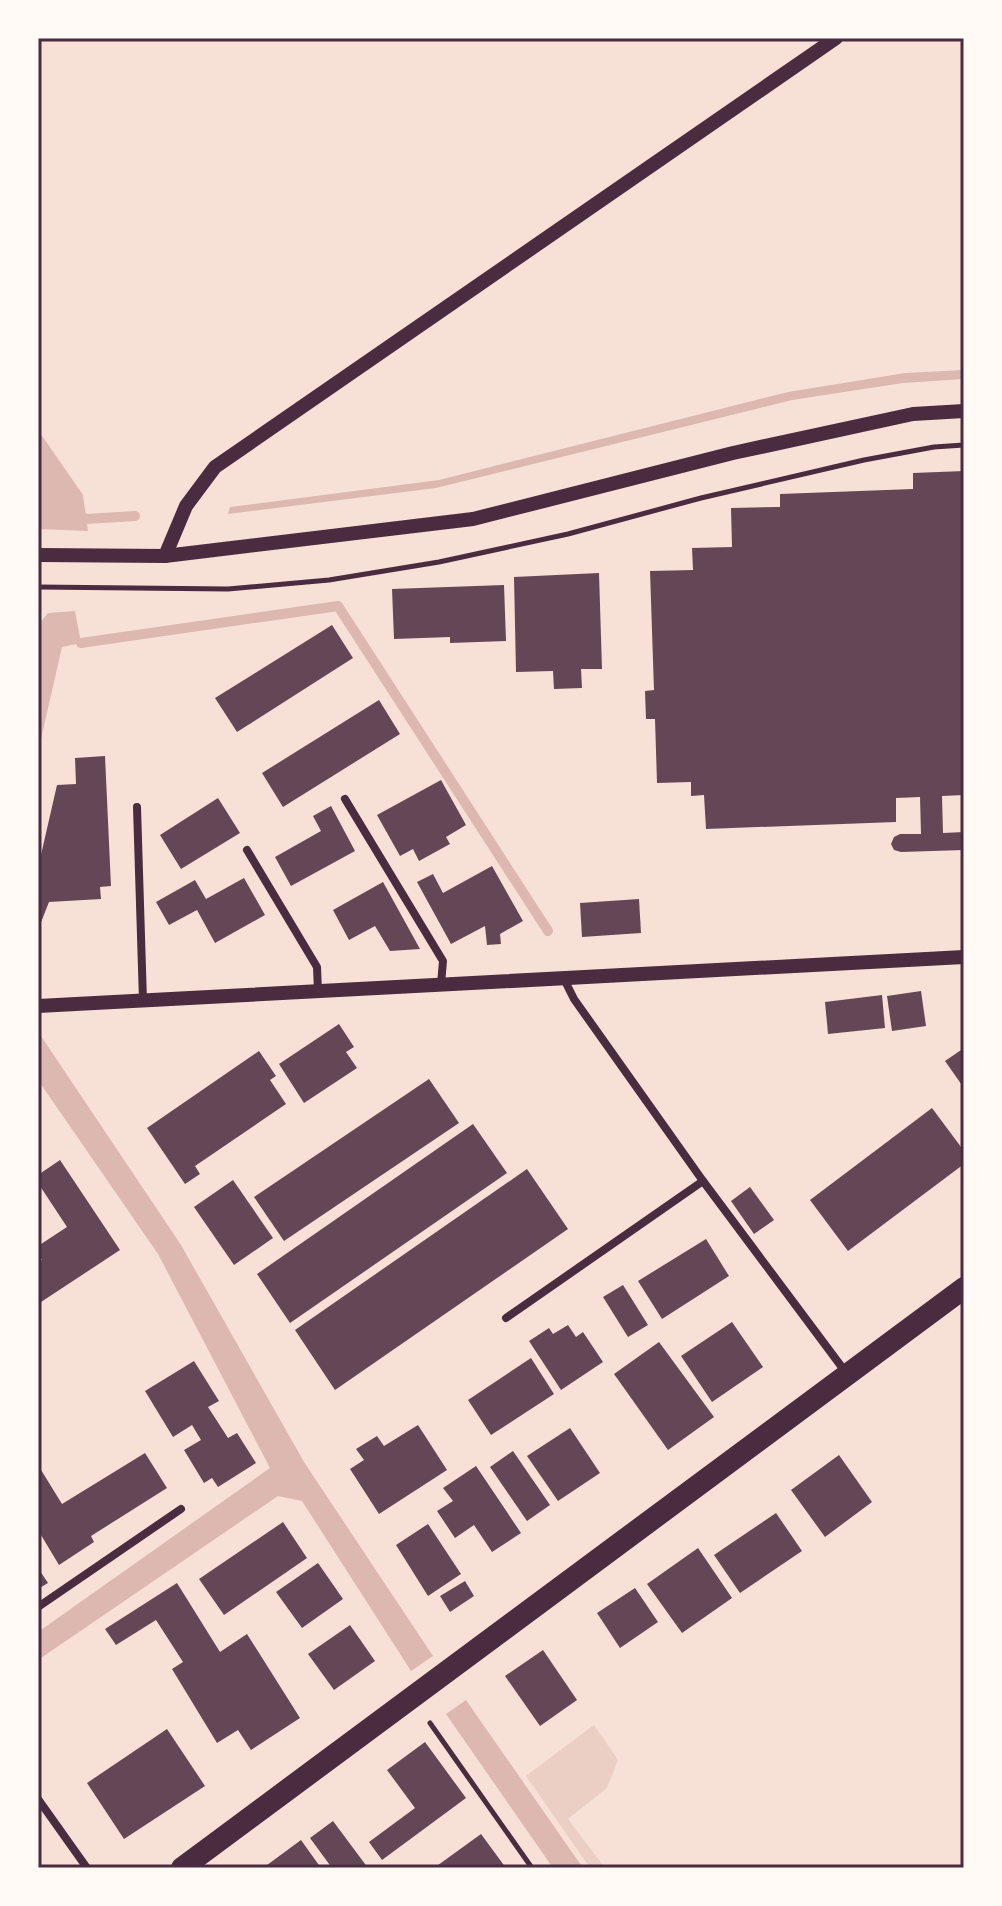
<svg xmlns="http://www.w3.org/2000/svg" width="1002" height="1906" font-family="Poppins,sans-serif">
  <rect width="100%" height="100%" fill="#f7e1d7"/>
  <!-- green -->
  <polygon fill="#ebcfc5" points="594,1725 618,1760 607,1788 568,1819 605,1868 590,1868 526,1776"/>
  <!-- water -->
  <g fill="#dcb8b0">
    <polygon points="964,370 964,379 903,383 792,400 436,488 228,514 230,507 439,480 788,392 905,373"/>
    <polygon points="38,430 83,495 88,531 38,529"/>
    <polygon points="75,611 81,643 62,647 38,752 38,625 48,613"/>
    <polygon points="39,1033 181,1245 304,1462 433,1656 411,1671 302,1501 278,1496 38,1660 38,1632 270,1468 158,1254 38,1080"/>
    <polygon points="466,1700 583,1868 553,1868 446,1714"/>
  </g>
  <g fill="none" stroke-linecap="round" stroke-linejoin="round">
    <!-- stream -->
    <g stroke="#dcb8b0" stroke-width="10">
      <polyline points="73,513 86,519 135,516"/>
      <polyline points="81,643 338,606 548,931"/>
    </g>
  </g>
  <!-- building -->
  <g fill="#644757">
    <polygon points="964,471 964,795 942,796 943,833 964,832 964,850 901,852 894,850 891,844 894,837 900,834 921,834 920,797 896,798 896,822 706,829 704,795 691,796 691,782 657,783 655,719 646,719 645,691 654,690 650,571 693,570 692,548 732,547 731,508 780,507 780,494 913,489 913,473"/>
    <polygon points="599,573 602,669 581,669 582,688 554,689 553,671 516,672 514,577"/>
    <polygon points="504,585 506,641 450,643 450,637 394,639 392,589"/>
    <polygon points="332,625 353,658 237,732 215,698"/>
    <polygon points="379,700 400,734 283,807 262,773"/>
    <polygon points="105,756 111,886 100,887 101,899 49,902 38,930 38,868 57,785 76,784 75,758"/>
    <polygon points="441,780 466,825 446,837 450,844 419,861 413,849 400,856 377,815"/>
    <polygon points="218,798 240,833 181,869 160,835"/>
    <polygon points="331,806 355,851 291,886 275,857 321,831 313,816"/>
    <polygon points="492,866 523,921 500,934 501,944 487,945 485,926 451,944 417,882 433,874 443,893"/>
    <polygon points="244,878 265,915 215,943 197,910 169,925 156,902 195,880 206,899"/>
    <polygon points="383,882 420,949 390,951 375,926 349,940 333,910"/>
    <polygon points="639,899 641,933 582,937 580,903"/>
    <polygon points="921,991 926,1026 892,1031 887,996"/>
    <polygon points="882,995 885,1028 828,1034 825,1002"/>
    <polygon points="339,1024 354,1047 346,1052 357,1068 304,1103 279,1064"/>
    <polygon points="964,1048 964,1088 945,1061"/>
    <polygon points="259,1051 276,1076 270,1080 286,1104 195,1166 200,1174 185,1184 147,1128"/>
    <polygon points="429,1079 459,1123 284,1241 254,1197"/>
    <polygon points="932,1108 964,1151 964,1164 848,1251 810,1200"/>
    <polygon points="473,1124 507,1173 290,1323 257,1274"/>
    <polygon points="60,1160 120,1250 38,1304 38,1262 42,1260 38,1254 38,1246 67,1227 38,1183 38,1175"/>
    <polygon points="527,1169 568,1229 335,1390 295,1330"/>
    <polygon points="233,1180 273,1238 234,1265 194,1207"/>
    <polygon points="750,1187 774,1220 754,1234 731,1201"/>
    <polygon points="706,1239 729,1276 662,1319 638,1281"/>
    <polygon points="623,1285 648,1325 628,1337 603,1297"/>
    <polygon points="732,1322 763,1367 712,1402 681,1356"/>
    <polygon points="568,1325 576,1337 583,1332 603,1362 561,1390 529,1341 549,1328 553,1334"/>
    <polygon points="659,1342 714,1417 668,1450 614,1374"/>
    <polygon points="531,1358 554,1394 491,1435 468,1400"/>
    <polygon points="194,1361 219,1401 208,1407 228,1438 237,1433 256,1463 218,1487 212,1478 204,1483 184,1450 201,1440 192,1425 173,1437 145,1391"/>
    <polygon points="418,1425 447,1470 379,1514 350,1469 364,1460 356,1449 377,1436 384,1446"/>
    <polygon points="570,1428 600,1473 558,1501 527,1456"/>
    <polygon points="513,1451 550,1505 527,1521 490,1467"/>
    <polygon points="145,1453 167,1488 91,1536 94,1542 59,1565 38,1530 38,1465 62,1504"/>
    <polygon points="839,1455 872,1502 825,1537 791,1490"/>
    <polygon points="476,1466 521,1533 492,1552 474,1525 455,1538 437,1511 453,1501 443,1488"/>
    <polygon points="776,1513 802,1551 740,1593 714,1555"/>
    <polygon points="283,1522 307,1558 224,1615 199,1579"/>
    <polygon points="428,1524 461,1574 428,1596 396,1545"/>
    <polygon points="698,1548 732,1598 682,1633 647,1584"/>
    <polygon points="318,1563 343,1599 302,1628 276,1592"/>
    <polygon points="38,1568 48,1583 38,1589"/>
    <polygon points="465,1581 474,1596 450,1612 440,1596"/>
    <polygon points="177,1583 220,1652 247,1634 300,1718 251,1750 238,1730 217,1743 172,1669 183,1662 156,1620 116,1645 105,1629"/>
    <polygon points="635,1588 658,1622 620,1648 597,1613"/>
    <polygon points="350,1625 375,1661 334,1690 308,1654"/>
    <polygon points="543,1650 577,1700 540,1726 505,1676"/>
    <polygon points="167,1729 205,1786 124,1839 87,1783"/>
    <polygon points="425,1742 466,1798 382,1860 369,1842 415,1808 387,1770"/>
    <polygon points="333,1821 368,1868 332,1868 310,1838"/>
    <polygon points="481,1834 506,1868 434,1868"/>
    <polygon points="301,1840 321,1868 263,1868"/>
  </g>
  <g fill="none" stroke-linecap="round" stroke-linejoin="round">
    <!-- path -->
    <g stroke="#4a2c40" stroke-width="5">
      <polyline points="38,587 228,589 329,580 439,562 568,534 701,498 864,460 934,447 964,445"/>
      <polyline points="430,1723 532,1868"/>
    </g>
    <!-- minor -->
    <g stroke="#4a2c40" stroke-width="8">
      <polyline points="345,799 443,961 441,984"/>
      <polyline points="137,807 143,1001"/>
      <polyline points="247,850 317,967 318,991"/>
      <polyline points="563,977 574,999 703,1181 847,1374"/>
      <polyline points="506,1318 703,1181"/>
      <polyline points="38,1607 181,1509"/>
      <polyline points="38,1799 87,1868"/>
    </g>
    <!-- tertiary -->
    <g stroke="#4a2c40" stroke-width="14">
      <polyline points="38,555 165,556 473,519 733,453 913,414 964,411"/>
      <polyline points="165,556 186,506 215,467 836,38"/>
      <polyline points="38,1006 964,957"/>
    </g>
    <!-- trunk -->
    <polyline stroke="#4a2c40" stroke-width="22" points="182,1868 964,1288"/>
  </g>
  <!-- border -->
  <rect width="1002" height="1906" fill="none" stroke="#fffaf5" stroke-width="80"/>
  <rect x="40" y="40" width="922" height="1826" fill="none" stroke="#4a2c40" stroke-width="3"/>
</svg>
